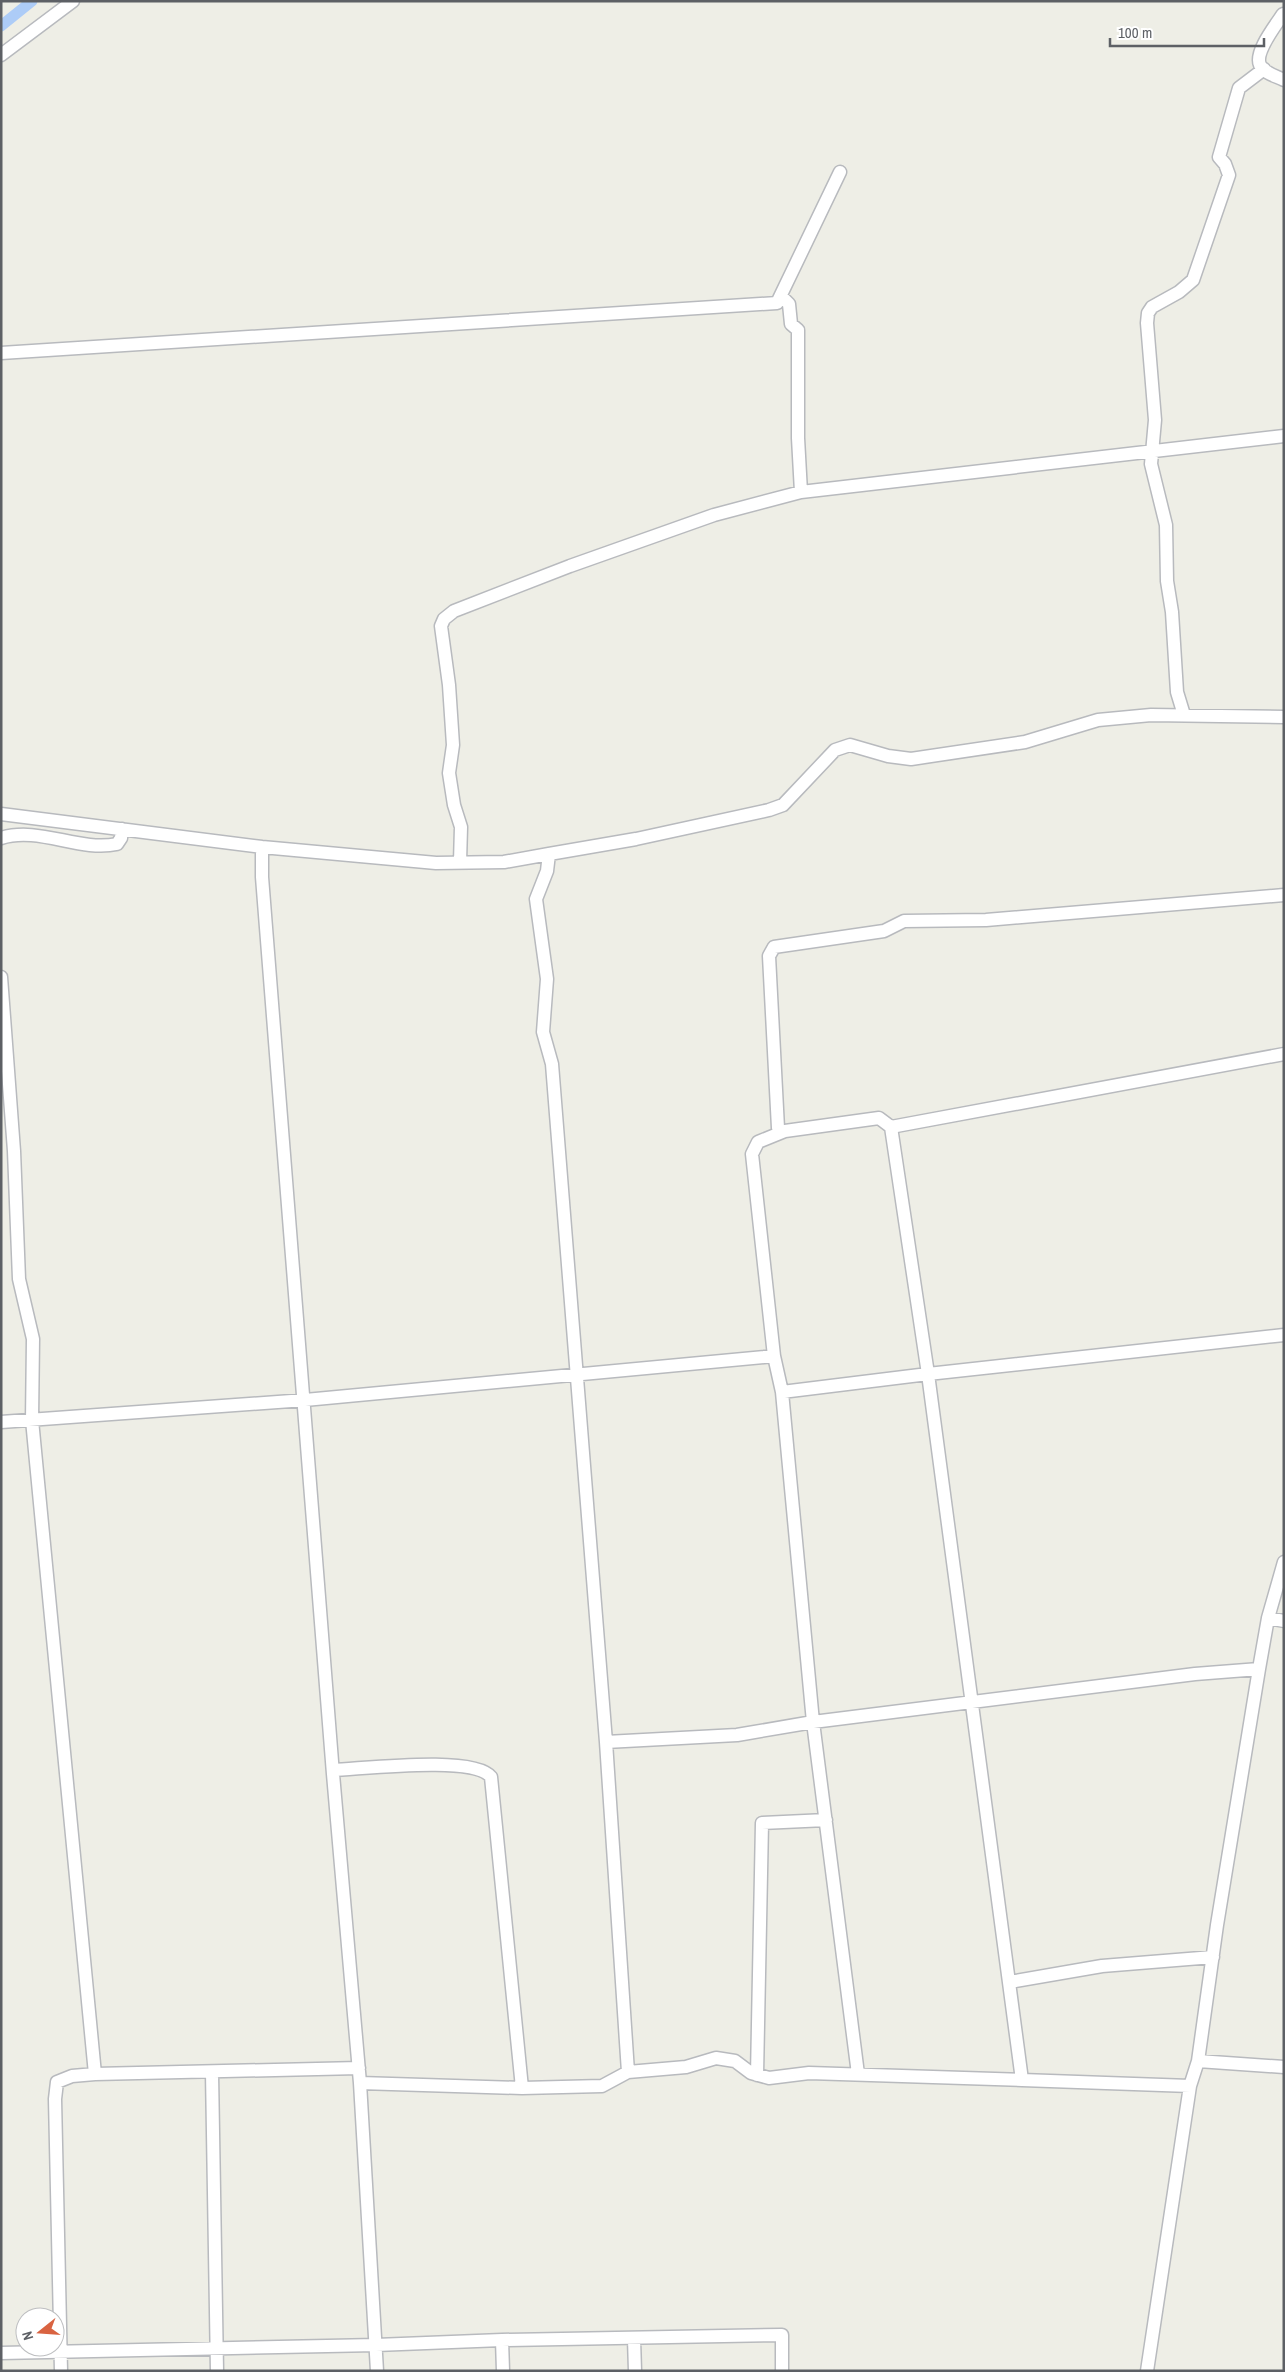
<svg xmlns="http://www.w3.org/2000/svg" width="1285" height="2372" viewBox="0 0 1285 2372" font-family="'Archivo Narrow',sans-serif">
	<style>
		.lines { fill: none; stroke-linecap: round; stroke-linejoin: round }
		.canal { stroke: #adccf7; stroke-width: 11 }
		.minor-casing { stroke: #b8babe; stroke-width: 15 }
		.minor { stroke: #fff; stroke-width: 12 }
	</style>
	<rect width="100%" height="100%" fill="#eeeee6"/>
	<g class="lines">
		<path class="canal" d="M1 26 32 1"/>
		<g class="minor-casing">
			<path id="minor" d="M1283 14C1276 25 1254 52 1260 65 1264 73 1276 76 1284 80
				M1 55 73 1
				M781 296 789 304 791 324 798 330V438L801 492
				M1 353 777 303 840 172
				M1184 715 1177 692 1172 612 1167 581 1166 525 1151 464 1155 420 1147 323 1148 313 1152 307 1179 292 1193 280 1229 175 1225 164 1219 157 1239 88 1264 69
				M1 814 262 847 436 863 504 862 549 854 547 871 536 899 547 979 543 1032 552 1064 606 1742 628 2072 602 2086 522 2088 360 2083
				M1 838C39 826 79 852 117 844L121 838 122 829
				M262 847V877L333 1774 360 2083 377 2371
				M549 854 636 839 769 810 783 805 835 750 850 745 888 756 911 759 1025 742 1098 720 1151 715 1284 717
				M460 862 461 827 454 805 449 773 453 745 449 685 441 626 444 619 454 611 570 566 714 515 801 492 1284 436
				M1 977 14 1151 19 1279 33 1339 32 1420 95 2074
				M778 1128 769 956 774 947 884 931 904 921 986 920 1284 895
				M774 1356 752 1154 758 1142 785 1131 879 1118 891 1127
				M782 1392 813 1722 858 2074
				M1 1422 305 1400 774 1356 782 1392 928 1374 891 1127 1284 1054
				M1268 1618 1284 1621
				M606 1742 737 1735 813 1722 1195 1674 1259 1669
				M333 1770C363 1769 474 1755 491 1777L522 2088
				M1010 1982 1102 1966 1213 1957
				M1198 2061 1284 2067
				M628 2072 686 2067 716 2058 735 2061 751 2073 769 2078 809 2073 1022 2080
				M212 2073 217 2371
				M757 2075 762 1823 826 1820
				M1190 2086 1022 2080 928 1374 1284 1335
				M634 2339 635 2371
				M502 2340 503 2371
				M1 2353 376 2345 502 2340 782 2335V2371
				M61 2371 55 2099 57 2082 72 2076 95 2074 359 2068
				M1147 2371 1190 2086 1198 2061 1217 1925 1259 1669 1268 1618 1284 1562"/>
		</g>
		<use href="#minor" class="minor"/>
	</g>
	<rect width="1285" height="2372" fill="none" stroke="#5d6065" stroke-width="5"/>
	<g transform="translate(40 2332) rotate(253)"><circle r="24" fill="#ffffff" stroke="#bebfc1"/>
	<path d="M0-4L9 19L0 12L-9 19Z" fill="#d96341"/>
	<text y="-8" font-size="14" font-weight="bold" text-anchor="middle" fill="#5d6065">N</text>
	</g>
	<path d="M1110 38v8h154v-8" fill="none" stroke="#5d6065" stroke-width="2.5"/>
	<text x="1118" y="38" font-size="15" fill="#5d6065" stroke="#ffffff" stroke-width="4" paint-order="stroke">100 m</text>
</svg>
